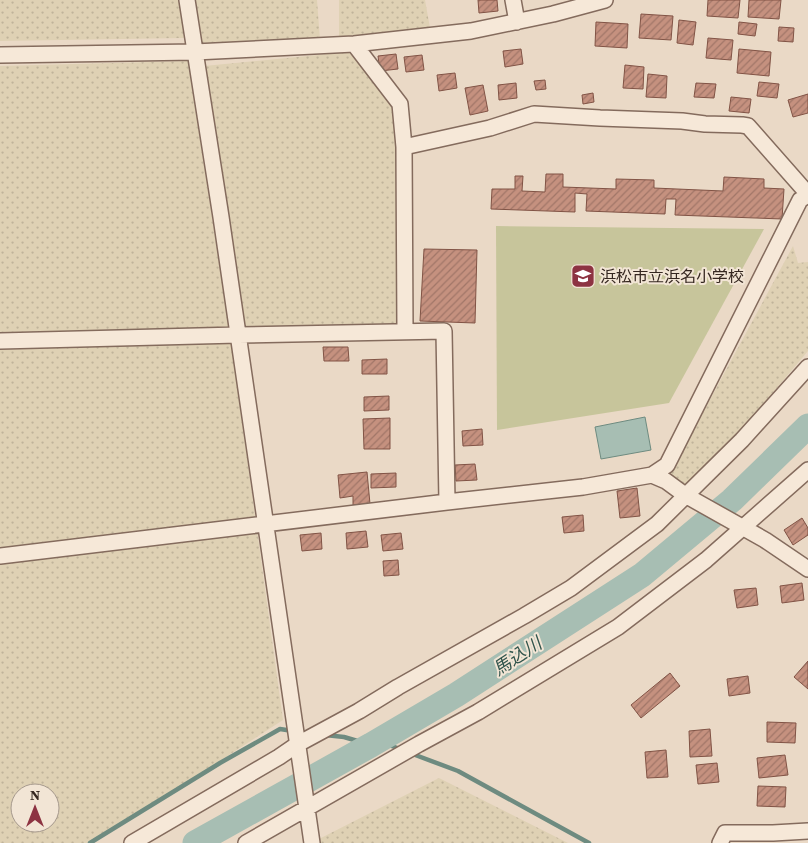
<svg xmlns="http://www.w3.org/2000/svg" width="808" height="843" viewBox="0 0 808 843" font-family="'Source Serif 4','Noto Sans JP',serif">
	<style>
		.farmland { fill: url(#farmland-dots); fill-rule: evenodd }
		.green { fill: #c7c59b }
		.water { fill: #a7beb3; stroke: #6e8b80 }
		.lines { fill: none; stroke-linecap: round; stroke-linejoin: round }
		.stream { stroke: #6e8b80; stroke-width: 4.5 }
		.river { stroke: #a7beb3; stroke-width: 25 }
		.building { fill: url(#building-hatch); stroke: #815345 }
		.minor-casing { stroke: #846b5d; stroke-width: 18 }
		.minor { stroke: #f6e8d8; stroke-width: 15 }
		.labels { text-anchor: middle; dominant-baseline: central; stroke-width: 4; stroke-linejoin: round; paint-order: stroke }
		.poi-label { font-size: 16px; fill: #352720; stroke: #f2e5d5; text-anchor: start }
		.water-label { font-size: 18px; font-style: italic; fill: #30544c; stroke: #f2e5d5 }
	</style>
	<defs>
		<pattern id="farmland-dots" width="8" height="8" patternUnits="userSpaceOnUse" patternTransform="scale(1.25)"><rect width="8" height="8" fill="#dfd1b4"/><path d="M2 2h.1M6 6h.1" fill="none" stroke="#c0b39a" stroke-width="1.8" stroke-linecap="round"/></pattern>
		<pattern id="building-hatch" width="6" height="6" patternUnits="userSpaceOnUse" patternTransform="scale(1.25)"><rect width="6" height="6" fill="#c5917f"/><path d="M-1 1l2-2M0 6l6-6M5 7l2-2" fill="none" stroke="#a17668"/></pattern>
	</defs>
	<rect width="100%" height="100%" fill="#ead9c6"/>
	<path class="farmland" d="M0 0H179L184 38 0 41Z
		M195 0H317L320 40 202 43Z
		M339 0H425L430 28 339 37Z
		M349 52 395 107 401 323 396 327H241L204 66Z
		M188 61 229 327 0 338V66Z
		M793 246 798 263 808 262V351L690 491 666 481Z
		M231 341 283 720 147 808 87 843H0V347ZM20 793H50V823H20Z
		M439 778 568 843H320L319 839Z"/>
	<path class="green" d="M496 226 764 229 669 403 497 430Z"/>
	<path class="water" d="M645 417 651 450 601 459 595 427Z"/>
	<g class="lines">
		<path class="stream" d="M325 735 344 737 371 745 386 744 403 750
			M410 753 458 771 589 843
			M90 843 220 763 280 729 293 731"/>
		<path class="river" d="M195 843 371 745 456 695 642 575 732 500 808 426"/>
	</g>
	<path class="building" d="M478 0H497L498 11 479 13Z
		M708 0H740L738 18 707 16Z
		M749 0H781L779 19 748 17Z
		M641 14 673 16 671 40 639 38Z
		M679 20 696 22 693 45 677 43Z
		M596 22 628 24 627 48 595 46Z
		M739 22 757 24 755 36 738 34Z
		M779 27 794 28 793 42 778 41Z
		M708 38 733 40 731 60 706 58Z
		M521 49 523 64 505 67 503 51Z
		M739 49 771 52 769 76 737 73Z
		M396 54 398 69 380 71 378 56Z
		M422 55 424 70 406 72 404 57Z
		M625 65 644 67 643 89 623 88Z
		M455 73 457 88 439 91 437 75Z
		M648 74 667 76 666 98 646 97Z
		M545 80 546 89 536 90 534 81Z
		M759 82 779 84 777 98 757 96Z
		M516 83 517 98 499 100 498 85Z
		M696 83 716 84 714 98 694 97Z
		M483 85 488 111 470 115 465 88Z
		M593 93 594 102 583 104 582 95Z
		M808 94V113L793 117 788 100Z
		M731 97 751 99 749 113 729 111Z
		M546 174H563V187L616 189V179L654 180V188L723 191 724 177 764 179V188L784 189 782 219 675 215 676 199H666L665 214 586 211 587 194 575 193V212L491 209 492 189H515V176H523L522 191 545 192Z
		M424 249 477 250 475 323 420 321Z
		M323 347H348L349 361H324Z
		M387 359V374H362V360Z
		M389 396V410L364 411V397Z
		M390 418V449H364L363 419Z
		M482 429 483 445 463 446 462 431Z
		M475 464 477 480 456 481 455 465Z
		M367 472 370 504 353 505V496L340 498 338 475Z
		M396 473V487L371 488V474Z
		M637 488 640 516 620 518 617 491Z
		M583 515 584 531 564 533 562 517Z
		M802 518 808 528V535L793 545 784 530Z
		M366 531 368 547 347 549 346 533Z
		M321 533 322 549 302 551 300 535Z
		M401 533 403 549 383 551 381 535Z
		M398 560 399 575 384 576 383 561Z
		M802 583 804 600 782 603 780 586Z
		M756 588 758 605 737 608 734 590Z
		M808 661V689L794 677Z
		M670 673 680 686 641 718 631 705Z
		M748 676 750 693 729 696 727 679Z
		M767 722 796 723 795 743 767 742Z
		M710 729 712 756 690 757 689 731Z
		M666 750 668 777 647 778 645 752Z
		M785 755 788 775 759 778 757 758Z
		M717 763 719 782 698 784 696 765Z
		M758 786 786 787 785 807 757 806Z"/>
	<g class="lines">
		<g class="minor-casing">
			<path id="minor" d="M187 0 221 217 312 843
				M513 0 517 22
				M354 44 400 104 404 147 405 331
				M0 55 195 52 354 44 471 31 553 14 605 0
				M404 147 490 128 534 114 600 118 682 121 705 124 742 125 748 126 808 194
				M0 341 238 335 444 331 447 502
				M652 475 666 481 685 495 765 540 808 569
				M0 556 447 502 583 487 652 475 667 465 800 200 808 195
				M132 843 279 757 298 744 359 711 398 687 524 616 571 588 657 524 742 440 808 367
				M246 843 419 744 478 712 618 627 706 560 808 470
				M720 843 725 833H773L808 831"/>
		</g>
		<use href="#minor" class="minor"/>
	</g>
	<defs>
		<g id="school-square" transform="scale(1.25)"><rect x="-9" y="-9" width="18" height="18" rx="4" fill="#8d3342" stroke="#f2e5d5"/><path d="M0-5L7-2L0 1L-7-2ZM-4 1L0 2.5L4 1V4Q0 6-4 4Z" fill="#fff"/></g>
	</defs>
	<g fill-rule="evenodd">
		<use href="#school-square" x="583" y="276"/>
	</g>
	<g class="labels">
		<g class="poi-label">
			<text x="600" y="276">浜松市立浜名小学校</text>
		</g>
		<g class="water-label">
			<text transform="translate(517 656) rotate(-33)">馬込川</text>
		</g>
	</g>
	<g transform="translate(35 808)"><circle r="24" fill="#f2e5d5" stroke="#a6998d"/>
	<path d="M0-4L9 19L0 12L-9 19Z" fill="#8d3342"/>
	<text y="-8" font-size="14" font-weight="bold" text-anchor="middle" fill="#352720">N</text>
	</g>
</svg>
